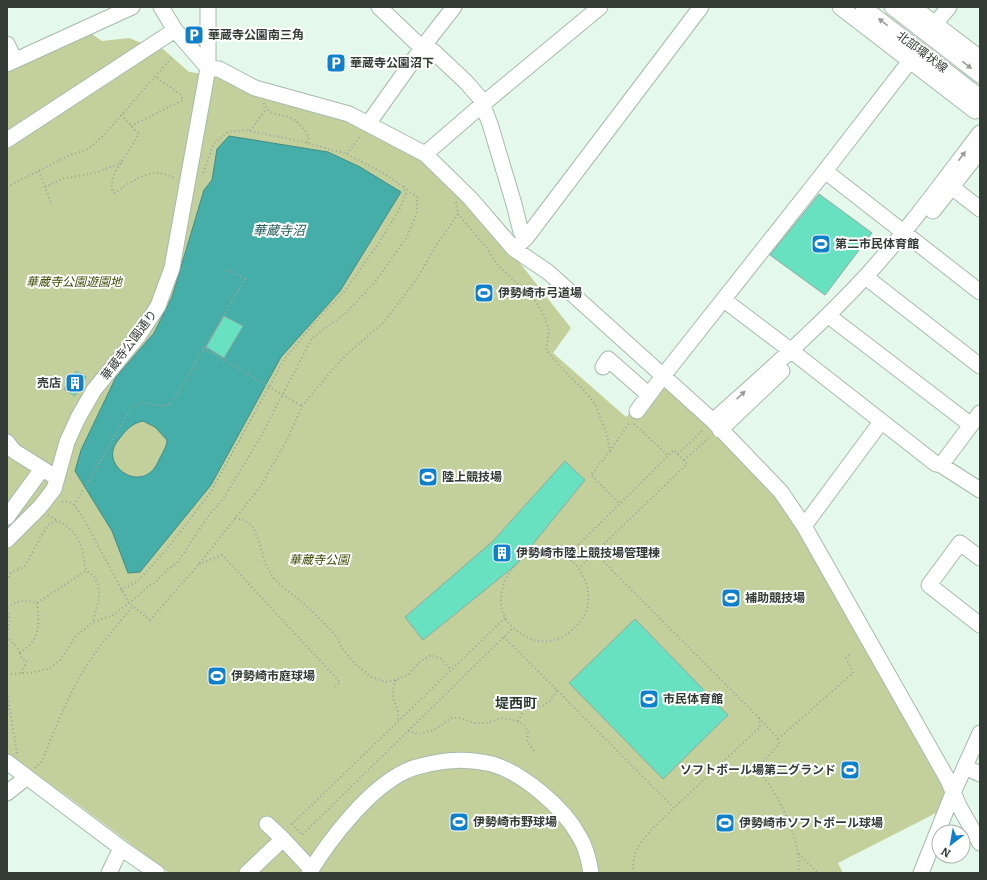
<svg xmlns="http://www.w3.org/2000/svg" width="987" height="880" viewBox="0 0 987 880" font-family="Bitter,'Noto Sans JP',serif">
	<style>
		.green { fill: #c3d09b }
		.water { fill: #46aea9; stroke: #408c86; fill-rule: evenodd }
		.building { fill: #68e1c1; stroke: #90a8a0 }
		.lines { fill: none; stroke-linecap: round; stroke-linejoin: round }
		.minor-casing { stroke: #a6baac; stroke-width: 17 }
		.path { stroke: #97a69c; stroke-width: 2; stroke-dasharray: 1 3; stroke-linecap: butt }
		.minor { stroke: #fff; stroke-width: 15 }
		.oneway { fill: #999d9a }
		.labels { text-anchor: middle; dominant-baseline: central; stroke-width: 4; stroke-linejoin: round; paint-order: stroke }
		.poi-label { font-size: 12px; font-weight: bold; fill: #333b36; stroke: #fff; text-anchor: start }
		.street-label { font-size: 12px; fill: #333b36; stroke: #fff }
		.park-label { font-size: 12px; font-style: italic; fill: #414d06; stroke: #fff }
		.water-label { font-size: 13px; font-style: italic; fill: #27605e; stroke: #fff }
		.quarter-label { font-size: 14px; font-weight: bold; fill: #29392e; stroke: #fff }
	</style>
	<rect width="100%" height="100%" fill="#e4f9eb"/>
	<path class="green" d="M89 32 102 41 129 38 144 44 7 133V70Z
		M157 46 163 49 189 72 220 76 340 116 429 162 512 253 571 328 553 353 626 417 663 382 724 439 782 500 949 789 940 811 838 863 843 873H169L71 799 7 754V146Z"/>
	<path class="water" d="M229 136 328 152 360 167 401 192 340 291 281 357 211 485 140 572 128 573 112 531 75 471 81 450 116 377 154 333 172 297 204 190 212 180 217 149ZM143 421 155 427 167 440C167 447 161 455 158 462 144 493 105 470 114 447 116 442 120 438 123 434 129 427 134 423 143 421Z"/>
	<path class="building" d="M819 194 872 233 825 295 770 255Z
		M224 316 243 326 224 358 206 347Z
		M76 371 86 377 75 396 64 389Z
		M565 461 585 480 516 565 423 640 405 617 493 541Z
		M635 619 728 715 663 779 569 683Z"/>
	<g class="lines">
		<g class="minor-casing">
			<path id="minor" d="M161 7 175 30 208 68 219 69 255 88 349 114 425 154 470 198 514 249 548 272 713 421 781 492 804 526 948 780 959 806 980 843
				M379 7 422 48 433 51 466 82 480 98 490 124 514 204 521 232 526 238
				M840 7 975 111
				M863 7 980 97
				M892 7 980 75
				M913 7 980 58
				M935 24 949 7
				M7 44 15 60
				M7 64 132 7
				M368 124 422 48 454 7
				M7 140 175 30
				M425 154 483 104 600 7
				M825 171 980 292
				M944 181 980 209
				M933 211 980 151
				M514 249 526 238 701 7
				M872 282 980 366
				M724 300 798 356 936 464 941 465 980 413
				M834 320 971 425
				M603 367 608 359 649 395
				M637 411 663 376 825 171 910 61
				M713 421C765 374 819 327 867 275 908 230 943 181 980 133
				M720 430 782 371
				M7 442 14 451 57 478
				M941 465 980 490
				M7 517 42 469
				M804 526 881 422
				M7 540 40 507 54 489 67 442 78 418 94 390 139 335 158 306 172 268 208 68V7
				M980 558 960 543 929 585 980 625
				M7 762 121 848 157 873
				M965 767 980 774
				M7 793 27 777
				M267 824 283 839 311 869
				M109 873 121 848
				M247 873 283 839
				M309 873C330 839 369 788 406 771 413 767 421 766 429 764 450 759 471 759 492 764 523 773 564 808 579 836 586 847 589 860 591 873
				M921 873 953 793 980 733"/>
		</g>
		<path class="path" d="M264 103C269 117 280 113 291 118 299 122 304 129 309 137L307 143
			M121 115 138 133C134 150 103 177 114 193 120 190 123 187 128 184 144 174 157 168 175 179
			M131 126 183 100 181 95 155 76
			M250 131 266 109
			M347 154 361 135
			M39 171 51 203
			M7 187 66 157 88 149 104 135 172 57
			M45 187 62 179 94 173 122 163
			M456 202 458 214 486 247 497 264 535 301 543 313 549 330 546 350 561 368 582 388 595 404 607 435 610 451 591 475 620 504
			M203 348 302 406
			M634 424 669 456
			M610 451 630 422
			M678 454 703 430
			M684 460 710 437
			M62 502C72 499 77 509 82 516L129 603 150 620 199 564 260 487 288 438 302 406 328 375 347 354 384 322 418 277 435 247 458 214
			M74 505 132 407 140 402 161 406 171 404 245 279 226 270
			M48 515 58 521
			M235 518 244 520 253 527 258 538 265 563 274 579 312 611 326 625 337 637 342 648 355 664 371 677 386 682 396 680 409 674 418 663 431 655 441 659 451 670
			M549 551C554 552 561 553 566 556 569 558 571 561 573 562 589 578 595 605 579 623 562 642 542 648 520 633 515 629 508 624 505 618 495 597 505 571 523 558 530 552 540 552 549 551Z
			M567 556 674 450 687 464 579 568
			M199 564 222 555 340 682 335 687
			M7 581 11 573 25 566 41 536 49 524 58 521C73 530 78 535 83 553 84 558 84 564 86 569 88 573 94 575 96 580 103 594 96 608 93 622
			M121 590 138 581 167 549 210 493 285 358 322 314 344 292 379 243 400 208 406 194 403 186 383 173 347 154 300 141 245 130 228 132 214 143 202 176
			M7 607C19 601 23 599 37 603L87 570
			M7 609 10 621 7 634
			M505 618 292 824 302 835 513 628
			M7 636C10 642 17 645 20 652 40 642 40 623 37 603
			M504 637 674 808 760 727 759 718 595 553
			M20 653 22 659 27 661 21 674
			M7 674 31 673 50 668 60 660 76 636 93 622 113 615 137 597 147 587 155 583 168 569 177 563 209 515 223 499 260 438 312 338 346 313 375 282 407 237 417 212V197L404 187
			M396 680 393 689V698L398 710V721
			M7 693 17 753
			M759 718 777 737 779 744 758 768C764 778 771 787 777 797 788 818 802 849 798 873
			M518 721 524 710 532 707 542 706 550 701 557 690
			M408 731 418 734 434 730 451 718H461L474 723H487L501 718 517 721 525 726 528 733 527 742 535 752
			M778 739 853 673 852 670 846 658 851 653
			M35 768 42 761C54 732 65 702 81 675 95 650 114 629 132 607
			M799 854 818 873
			M634 873C628 845 657 826 674 808"/>
		<use href="#minor" class="minor"/>
	</g>
	<defs><path id="oneway-solid" d="M-6-.8H1V-3.2L6.5 0L1 3.2V.8H-6Z"/></defs>
	<g class="oneway">
		<use href="#oneway-solid" transform="translate(883 22) rotate(-143)"/>
		<use href="#oneway-solid" transform="translate(967 65) rotate(38)"/>
		<use href="#oneway-solid" transform="translate(962 156) rotate(-53)"/>
		<use href="#oneway-solid" transform="translate(741 395) rotate(-43)"/>
	</g>
	<defs>
		<g id="parking-square" transform="scale(1)"><rect x="-9" y="-9" width="18" height="18" rx="4" fill="#1080ca" stroke="#fff"/><path d="M-3.5-5.5H1a3.5 3.5 0 0 1 0 7H-1V5.5H-3.5ZM-1-3.4V-.6H.8a1.4 1.4 0 0 0 0-2.8Z" fill="#fff"/></g>
		<g id="stadium-square" transform="scale(1)"><rect x="-9" y="-9" width="18" height="18" rx="4" fill="#1080ca" stroke="#fff"/><path d="M0-5a6.5 5 0 1 0 0 10a6.5 5 0 1 0 0-10ZM-3.5-1.8h7v3.6h-7Z" fill="#fff"/></g>
		<g id="building-square" transform="scale(1)"><rect x="-9" y="-9" width="18" height="18" rx="4" fill="#1080ca" stroke="#fff"/><path d="M-4-6H4V6H1V3H-1V6H-4ZM-2.5-4.3h1.7v1.8h-1.7ZM.8-4.3h1.7v1.8H.8ZM-2.5-1h1.7V.8h-1.7ZM.8-1h1.7V.8H.8Z" fill="#fff"/></g>
	</defs>
	<g fill-rule="evenodd">
		<use href="#parking-square" x="194" y="35"/>
		<use href="#parking-square" x="336" y="63"/>
		<use href="#stadium-square" x="821" y="244"/>
		<use href="#stadium-square" x="484" y="293"/>
		<use href="#building-square" x="75" y="383"/>
		<use href="#stadium-square" x="428" y="477"/>
		<use href="#building-square" x="502" y="553"/>
		<use href="#stadium-square" x="731" y="598"/>
		<use href="#stadium-square" x="217" y="676"/>
		<use href="#stadium-square" x="649" y="699"/>
		<use href="#stadium-square" x="850" y="770"/>
		<use href="#stadium-square" x="459" y="822"/>
		<use href="#stadium-square" x="725" y="823"/>
	</g>
	<g class="labels">
		<g class="poi-label">
			<text x="208" y="35">華蔵寺公園南三角</text>
			<text x="350" y="63">華蔵寺公園沼下</text>
			<text x="835" y="244">第二市民体育館</text>
			<text x="498" y="293">伊勢崎市弓道場</text>
			<text x="61" y="383" text-anchor="end">売店</text>
			<text x="442" y="477">陸上競技場</text>
			<text x="516" y="553">伊勢崎市陸上競技場管理棟</text>
			<text x="745" y="598">補助競技場</text>
			<text x="231" y="676">伊勢崎市庭球場</text>
			<text x="663" y="699">市民体育館</text>
			<text x="836" y="770" text-anchor="end">ソフトボール場第二グランド</text>
			<text x="473" y="822">伊勢崎市野球場</text>
			<text x="739" y="823">伊勢崎市ソフトボール球場</text>
		</g>
		<g class="street-label">
			<text transform="translate(922 52) rotate(37)">北部環状線</text>
			<text transform="translate(129 345) rotate(-53)">華蔵寺公園通り</text>
		</g>
		<g class="park-label">
			<text x="74" y="282">華蔵寺公園遊園地</text>
			<text x="319" y="560">華蔵寺公園</text>
		</g>
		<g class="water-label">
			<text x="279" y="230">華蔵寺沼</text>
		</g>
		<g class="quarter-label">
			<text x="516" y="703">堤西町</text>
		</g>
	</g>
	<rect width="987" height="880" fill="none" stroke="#333b36" stroke-width="16"/>
	<g transform="translate(951 844) rotate(211)"><circle r="19" fill="#ffffff" stroke="#adb1af"/>
	<path d="M0-3L7 15L0 10L-7 15Z" fill="#1080ca"/>
	<text y="-6" font-size="11" font-weight="bold" text-anchor="middle" fill="#333b36">N</text>
	</g>
</svg>
